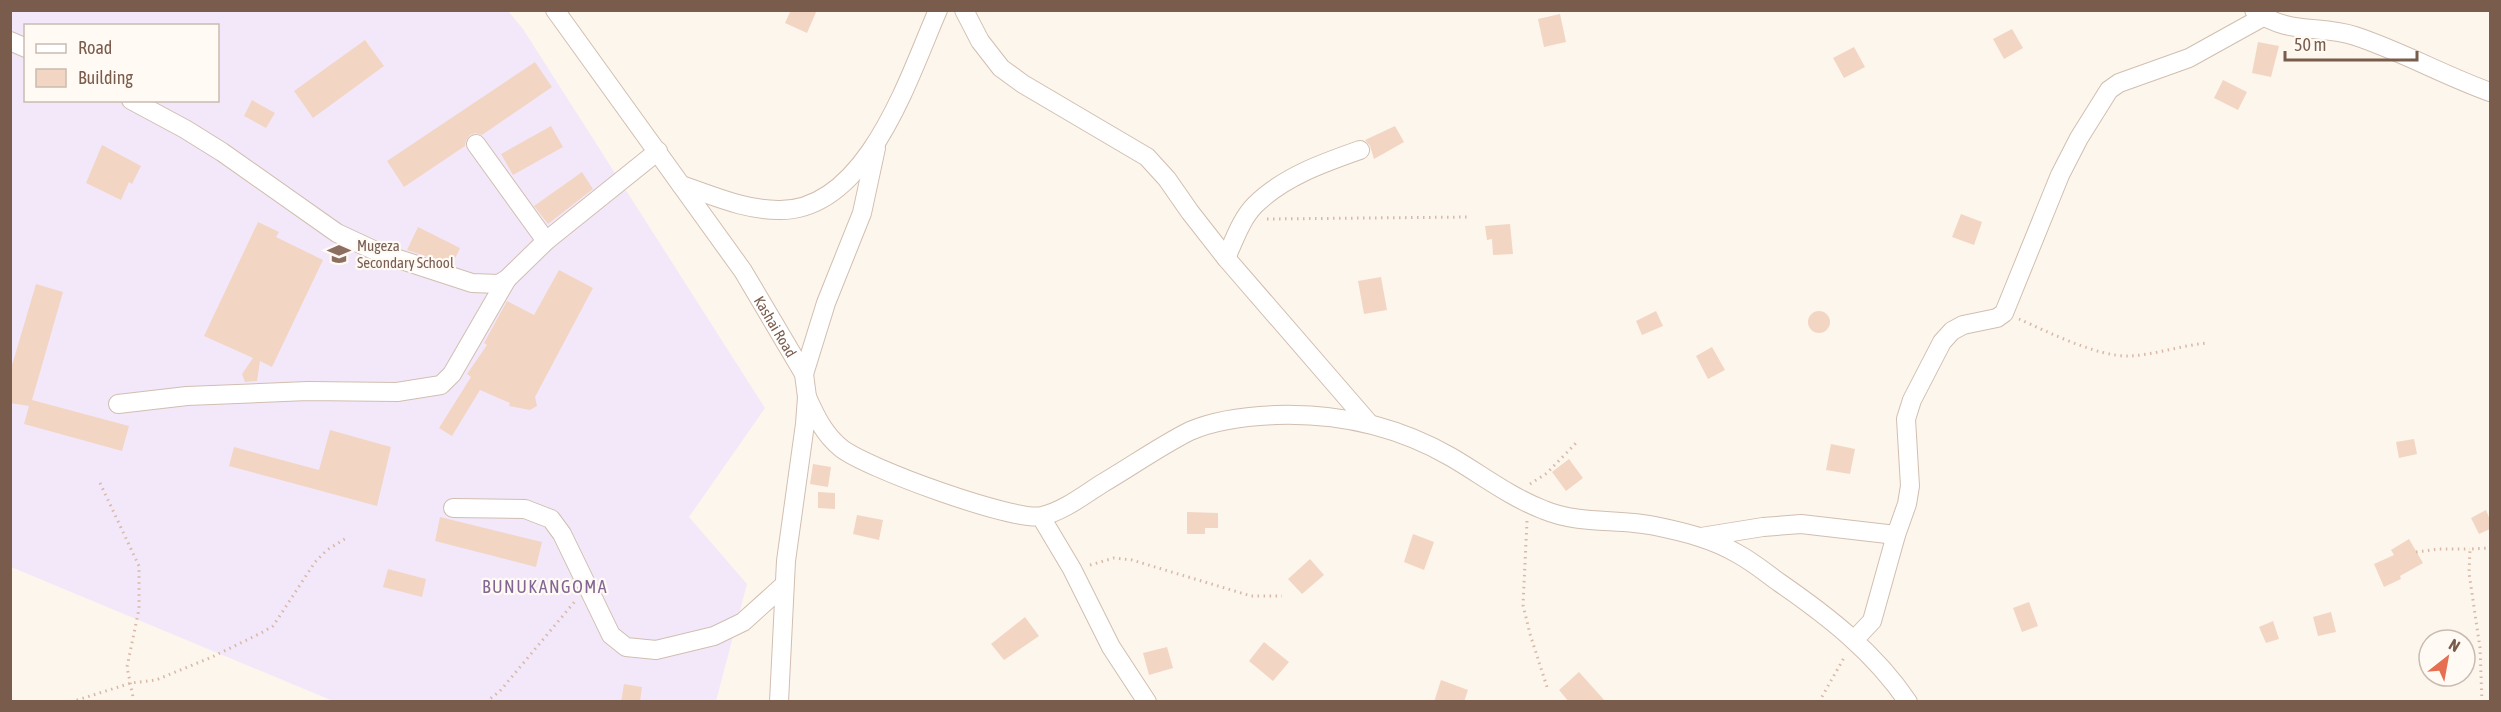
<svg xmlns="http://www.w3.org/2000/svg" width="2501" height="712" viewBox="0 0 2501 712" font-family="'Asap Condensed',sans-serif">
	<style>
		.education { fill: #f3e8fa; fill-rule: evenodd }
		.building { fill: #f3d5c3 }
		.lines { fill: none; stroke-linecap: round; stroke-linejoin: round }
		.minor-casing { stroke: #d1beb0; stroke-width: 20 }
		.path { stroke: #d9b8a5; stroke-width: 3; stroke-dasharray: 1.5 4.5; stroke-linecap: butt }
		.minor { stroke: #fff; stroke-width: 18 }
		.labels { text-anchor: middle; dominant-baseline: central; stroke-width: 4.5; stroke-linejoin: round; paint-order: stroke }
		.education-label { font-size: 15px; fill: #785e54; stroke: #fffaf3; text-anchor: start }
		.street-label { font-size: 15px; fill: #7a5c4d; stroke: #fffaf3 }
		.quarter-label { font-size: 18px; letter-spacing: 1.5px; fill: #846695; stroke: #fffaf3 }
	</style>
	<rect width="100%" height="100%" fill="#fdf6ec"/>
	<path class="education" d="M10 11H508L523 29 765 408 689 517 747 584 716 701H333L11 567ZM26 26H218V100H26Z"/>
	<path class="building" d="M791 10H817L807 33 785 23Z
		M1560 14 1566 42 1544 47 1538 19Z
		M2012 29 2023 48 2004 59 1993 39Z
		M365 40 384 66 313 118 294 91Z
		M2258 42 2279 46 2271 77 2252 73Z
		M1854 47 1865 67 1844 78 1833 58Z
		M535 62 552 87 482 135 475 133 470 135 466 140 465 146 404 187 387 161Z
		M2223 80 2247 92 2238 110 2214 98Z
		M252 100 275 113 266 128 244 116Z
		M551 126 563 147 513 175 501 154Z
		M1395 126 1404 142 1374 159 1370 146 1365 140Z
		M102 145 141 166 132 184 129 182 121 200 86 183Z
		M582 172 593 189 548 224 534 206Z
		M1961 214 1982 222 1974 245 1952 237Z
		M258 222 279 232 276 237 323 260 272 367 260 361 257 381 245 382 242 374 253 358 204 336Z
		M1510 224 1513 254 1493 255 1492 239 1487 240 1485 226Z
		M418 227 460 248 452 265 407 250Z
		M559 270 593 288 535 397 537 406 530 410 509 406 510 403 480 390 452 436 439 428 471 377 467 374 487 345 484 343 507 301 534 315Z
		M1381 277 1387 310 1364 314 1358 281Z
		M36 284 63 292 32 400 129 426 122 451 24 424 29 406 10 403V372Z
		M1656 311 1663 326 1642 335 1636 321Z
		M1808 322a11 11 0 1 1 22 0a11 11 0 1 1-22 0Z
		M1712 347 1725 370 1708 379 1696 356Z
		M330 430 391 447 377 506 229 466 234 447 319 470Z
		M2414 439 2417 454 2399 458 2396 442Z
		M1831 444 1855 449 1850 474 1826 470Z
		M1569 459 1583 478 1566 491 1552 472Z
		M813 464 831 467 828 487 810 484Z
		M818 492 835 493V509L818 508Z
		M2486 510 2490 520V529L2479 534 2471 518Z
		M1187 512 1218 513V528H1205V534H1187Z
		M857 515 883 520 879 540 853 534Z
		M440 517 542 542 536 567 435 541Z
		M1413 534 1434 542 1424 570 1404 562Z
		M2409 539 2423 563 2400 576 2401 579 2384 587 2374 564 2394 555 2391 550Z
		M1310 559 1324 575 1302 594 1288 579Z
		M388 569 426 579 422 597 383 587Z
		M2029 602 2038 626 2022 632 2013 608Z
		M2331 612 2336 632 2318 636 2313 617Z
		M1025 617 1039 636 1004 660 991 644Z
		M2273 621 2279 639 2266 643 2259 627Z
		M1264 642 1289 662 1273 681 1249 661Z
		M1167 647 1173 668 1149 675 1143 653Z
		M1579 672 1606 702H1569L1559 690Z
		M1441 680 1468 690 1464 702H1434Z
		M624 684 642 687 640 702H621Z"/>
	<g class="lines">
		<g class="minor-casing">
			<g id="minor">
				<path id="s1" d="M555 10 743 271 804 374 807 397 805 424 786 561 779 702"/>
				<path d="M964 10 980 41 1001 68 1023 84 1147 157 1167 179 1190 212 1226 258 1368 422"/>
				<path d="M2254 10C2289 36 2319 24 2355 36 2401 51 2445 76 2490 92"/>
				<path d="M10 41 26 48"/>
				<path d="M131 100 185 129 222 152 337 233 380 253 472 283 499 284 507 279 546 241 658 151"/>
				<path d="M476 144 546 241"/>
				<path d="M681 185C712 195 744 210 778 210 867 212 909 76 938 10"/>
				<path d="M1226 258C1234 241 1241 219 1255 205 1283 177 1323 163 1360 150"/>
				<path d="M804 374 826 303 862 213 876 148"/>
				<path d="M807 397C816 417 824 434 841 448 866 468 1014 522 1042 516 1064 511 1085 494 1103 483 1132 466 1160 446 1190 431 1215 420 1249 416 1276 415 1338 413 1397 426 1451 457 1482 475 1510 497 1544 510 1580 525 1618 518 1655 526 1684 532 1713 539 1738 554 1753 562 1766 573 1780 583 1829 617 1874 652 1908 702"/>
				<path d="M118 404 187 396 308 391 397 392 441 385 452 374 507 279"/>
				<path d="M453 508 525 509 551 519 562 534 611 635 626 647 656 650 714 636 743 622 784 585"/>
				<path d="M1041 517 1072 569 1111 647 1147 702"/>
				<path d="M1701 537 1763 527 1801 524 1896 535"/>
				<path d="M1855 639 1872 621 1896 535 1907 504 1910 486 1906 419 1912 400 1942 342 1952 331 1963 325 1997 318 2004 313 2060 175 2079 138 2109 90 2119 83 2189 58 2263 17"/>
			</g>
		</g>
		<path class="path" d="M1267 219 1469 217
			M2019 319C2048 332 2098 357 2129 356 2155 355 2182 345 2208 343
			M100 483 139 566V609L127 667 134 702
			M1530 484 1547 473 1576 443
			M1527 521 1523 605 1530 634 1547 687
			M2416 552 2439 549H2470
			M1090 565 1114 558 1132 560 1251 596H1282
			M71 702 131 683 156 680 212 657 261 633 273 626 279 617 315 562 327 550 348 537
			M486 702 500 691 576 600
			M1819 702 1845 656
			M2482 702 2480 648 2469 573 2470 549 2490 548"/>
		<use href="#minor" class="minor"/>
	</g>
	<defs>
		<g id="school-bare" transform="scale(1.8)"><path d="M0-5L7-2L0 1L-7-2ZM-4 1L0 2.5L4 1V4Q0 6-4 4Z" fill="#8d6e63" stroke="#fffaf3" stroke-width="2.5" paint-order="stroke"/></g>
	</defs>
	<g fill-rule="evenodd">
		<use href="#school-bare" x="339" y="254"/>
	</g>
	<g class="labels">
		<g class="education-label">
			<text x="357" y="245">Mugeza<tspan x="357" dy="17">Secondary School</tspan></text>
		</g>
		<g class="street-label">
			<text stroke="none"><textPath href="#s1" startOffset="386">Kashai Road</textPath></text>
		</g>
		<g class="quarter-label">
			<text x="545" y="586">BUNUKANGOMA</text>
		</g>
	</g>
	<rect width="2501" height="712" fill="none" stroke="#7a5c4d" stroke-width="24"/>
	<rect x="24" y="24" width="195" height="78" fill="#fffaf3" stroke="#cabbb1" stroke-width="1.5"/>
	<rect x="36" y="44" width="30" height="9" fill="#ffffff" stroke="#cabbb1" stroke-width="1.5"/>
	<text x="78" y="54" font-size="18" fill="#7a5c4d">Road</text>
	<rect x="36" y="69" width="30" height="18" fill="#f3d5c3" stroke="#cabbb1" stroke-width="1.5"/>
	<text x="78" y="84" font-size="18" fill="#7a5c4d">Building</text>
	<g transform="translate(2447 658) rotate(31)"><circle r="28" fill="#fffaf3" stroke="#cabbb1" stroke-width="1.5"/>
	<path d="M0-4.5L10 22L0 15L-10 22Z" fill="#e76f51"/>
	<text y="-9" font-size="16" font-weight="bold" text-anchor="middle" fill="#7a5c4d">N</text>
	</g>
	<path d="M2285 51v9h132v-9" fill="none" stroke="#7a5c4d" stroke-width="3"/>
	<text x="2294" y="51" font-size="18" fill="#7a5c4d" stroke="#fffaf3" stroke-width="4.5" paint-order="stroke">50 m</text>
</svg>
